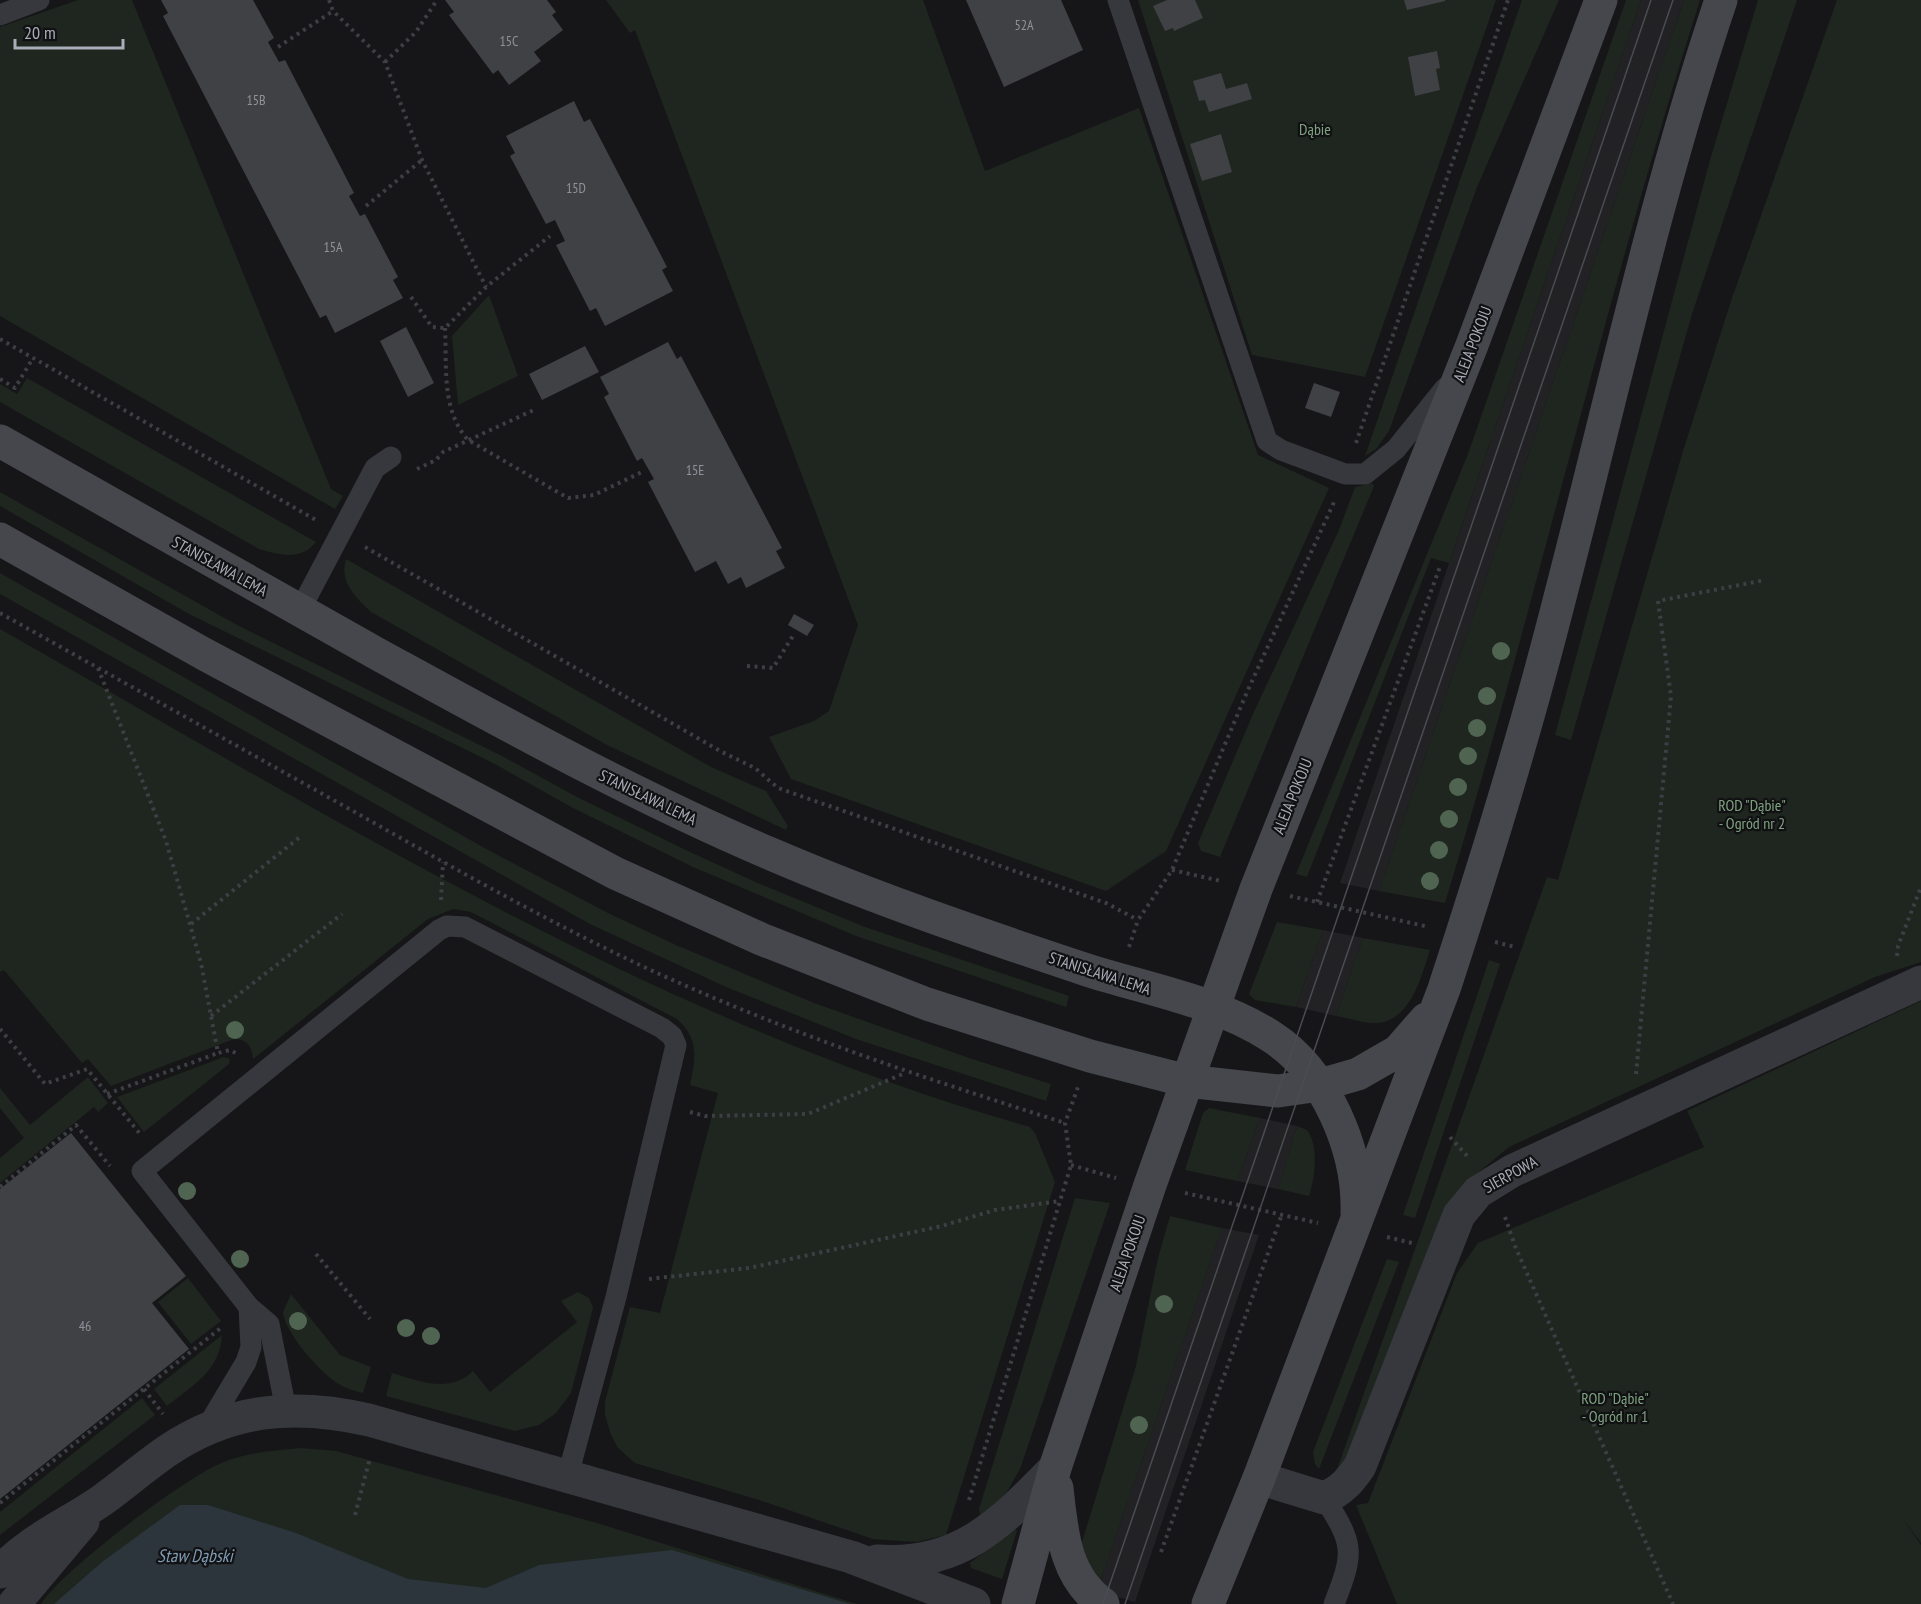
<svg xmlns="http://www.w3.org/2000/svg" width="1921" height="1604" viewBox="0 0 1921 1604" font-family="'PT Sans Narrow',sans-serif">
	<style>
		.built { fill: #222225 }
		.green { fill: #1e261f }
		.water { fill: #2c353c }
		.building { fill: #404145 }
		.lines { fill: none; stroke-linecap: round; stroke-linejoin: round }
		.path { stroke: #3d3f44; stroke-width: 4; stroke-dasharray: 3 4.5; stroke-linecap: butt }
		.service { stroke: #37383d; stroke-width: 21 }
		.minor { stroke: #37383d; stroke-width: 33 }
		.secondary { stroke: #45474d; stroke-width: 33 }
		.tram { stroke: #4a4c52; stroke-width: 1.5 }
		.tree { fill: #506452 }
		.labels { text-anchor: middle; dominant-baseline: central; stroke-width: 4.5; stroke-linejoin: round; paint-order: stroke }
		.number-label { font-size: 14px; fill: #8e929b }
		.park-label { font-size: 16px; fill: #7fa381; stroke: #111113 }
		.street-label { font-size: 16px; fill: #a8adb8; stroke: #111113 }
		.water-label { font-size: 18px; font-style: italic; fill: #7f9bb3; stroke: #111113 }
	</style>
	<rect width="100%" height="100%" fill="#161618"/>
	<path class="built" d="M1641 0H1684L1379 891 1340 883Z
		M1323 930 1363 938 1336 1016 1296 1007Z
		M1260 1118 1297 1126 1278 1189 1237 1181Z
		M1222 1228 1259 1235 1135 1602 1118 1597 1099 1585Z"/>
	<path class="green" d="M78 0H132L331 489 343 496 335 509 0 316V27Z
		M606 0H923L985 171 1139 108 1258 455 1329 488 1166 851 1106 891 791 779 769 737 814 721 829 711 858 625 635 30 630 33Z
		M1138 0H1496L1365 377 1252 355Z
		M1522 0H1559L1477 187 1389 431 1376 449 1365 456Z
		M1626 0H1641L1449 563 1431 558 1307 877 1296 874 1468 454Z
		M1684 0H1700C1605 298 1536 604 1445 903L1379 891Z
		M1758 0H1797L1692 314 1571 740 1555 735 1710 160Z
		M1837 0H1921V962L1875 977 1509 1147 1475 1175 1346 1464 1336 1472 1547 877 1558 880 1683 451 1732 298Z
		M489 295 518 376 458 405 452 336Z
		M27 378 316 542C301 561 280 555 259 549L0 402V384L17 394Z
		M1372 483 1374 486 1220 857 1201 851 1198 843 1253 714 1339 530 1355 487Z
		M0 492 237 625 502 756 577 797 690 852 760 884 865 927 1069 996 1066 1007 856 936 693 867 571 807 493 763 189 614 0 506Z
		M346 559 711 767 766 791 788 826 786 830 607 745 371 612C355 597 339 582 346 559Z
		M0 573 488 850 610 914 676 945 814 1003 972 1059 1051 1084 1046 1101 856 1039 726 987 590 924 0 594Z
		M0 629C331 817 660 1023 1030 1127L1035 1133 1055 1182 946 1535 916 1542 873 1539 759 1500 635 1463 618 1448 611 1435 605 1415V1402L630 1307 660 1313 718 1093 690 1085C696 1057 699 1039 677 1019L471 912 453 909 428 919 253 1059C252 1046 247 1039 234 1039L111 1086 88 1059 82 1063 4 970 0 972Z
		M1277 922 1323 930 1296 1007 1255 1000 1249 994Z
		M1363 938 1430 950C1422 975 1411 1020 1378 1023 1365 1024 1349 1018 1336 1016Z
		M1489 960 1500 964 1415 1218 1403 1215Z
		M1921 1001V1543L1903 1519 1921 1545V1604H1397L1356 1505 1368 1503 1457 1273 1478 1243 1704 1147 1687 1111Z
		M224 1057 230 1059 229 1064 144 1132 117 1097Z
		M88 1077 108 1103 98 1112 94 1107 0 1183V1158L24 1138 0 1108V1088L30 1125Z
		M1209 1108 1260 1118 1237 1181 1185 1170 1203 1113Z
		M1297 1126 1307 1130C1319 1145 1315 1178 1309 1196L1278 1189Z
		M1075 1198 1110 1203 1020 1469 1007 1492 981 1519 979 1509Z
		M1170 1216 1222 1228 1099 1585 1082 1555V1542L1136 1366 1158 1258Z
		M1387 1259 1399 1262 1319 1469 1315 1464 1313 1452Z
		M188 1278 221 1321 191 1344 158 1302Z
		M578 1292 589 1298 593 1308 571 1393 556 1413 539 1425 515 1431 386 1396 392 1373C419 1381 450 1394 473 1371L490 1392 577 1322 561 1301Z
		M291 1294 340 1355 371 1367 363 1393C354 1391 345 1388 337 1383 320 1372 284 1332 283 1312Z
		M222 1335C220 1371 193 1385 167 1406L154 1389Z
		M142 1398 155 1415 0 1535V1512Z
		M300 1448 336 1451 597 1523 857 1604H41C59 1573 189 1474 224 1462 248 1452 274 1451 300 1448Z
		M1015 1529 1017 1531 1002 1579 971 1568 970 1563Z"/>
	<path class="water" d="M180 1505H208L296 1533 408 1579 486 1588 539 1565 672 1550 850 1604H54L102 1562Z"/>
	<path class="building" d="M161 0H253L274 38 268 42 279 62 285 60 325 137 354 193 349 196 360 216 365 214 398 277 393 280 403 298 335 333 326 315 320 318 163 16 168 13Z
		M445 0H547L556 12 552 15 563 30 534 52 541 61 509 85 498 70 493 74 449 15 454 12Z
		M966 0H1061L1083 50 1004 87Z
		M1167 0H1195L1203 18 1174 31 1173 28 1165 31 1153 6Z
		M1404 0H1445V1L1407 10Z
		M1437 51 1440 68 1436 69 1440 90 1415 96 1408 57Z
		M1221 73 1226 89 1247 83 1252 99 1209 112 1205 100 1199 101 1193 81Z
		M574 101 584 122 590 119 667 267 662 270 673 291 605 326 596 308 590 311 556 245 565 241 555 220 546 224 510 156 515 153 506 136Z
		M1221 134 1232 172 1202 181 1190 144Z
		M406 327 434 383 408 397 380 341Z
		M668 342 677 359 681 356 782 548 776 551 785 568 746 588 741 577 728 584 716 561 695 572 648 482 654 479 642 458 637 461 604 397 609 394 600 377Z
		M585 346 599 372 542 400 529 374Z
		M1314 383 1340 392 1331 417 1305 408Z
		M794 614 814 625 807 636 788 625Z
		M71 1133 186 1276 152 1303 189 1349 0 1499V1189Z"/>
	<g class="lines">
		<path class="path" d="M329 0 333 11 385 62 422 160 486 287
			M278 47 333 11
			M385 62 416 32 437 0
			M366 206 422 160
			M411 297 432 327 445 328 486 287 550 236
			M445 328C447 366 441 410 468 440L568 498 594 495 642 472
			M0 339 316 520
			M0 379 15 388 33 358
			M1356 443 1508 0
			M417 469 436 460 443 452 536 409
			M365 547 722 752 755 768 778 788 1106 903 1138 920
			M0 613C118 679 235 745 353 811 448 865 543 919 642 966 779 1030 921 1077 1065 1123
			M747 666 773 668 794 634
			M98 668 166 841 201 963 218 1053 230 1050 239 1055
			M1172 870 1221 881
			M1290 896 1429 927
			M441 900 443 862
			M1317 902 1441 564
			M191 924 300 837
			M1495 942 1515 947
			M1129 947 1138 920 1172 870 1247 692 1335 500
			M1897 956 1898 946 1921 887
			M211 1016 342 914
			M0 1029 45 1084 87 1069 141 1135
			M1636 1074 1671 696 1658 601 1765 580
			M107 1094 218 1053
			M690 1112 705 1116 808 1114 905 1073
			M1450 1137 1469 1158
			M1071 1165 1116 1178
			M0 1187 76 1125 110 1166
			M1185 1193 1318 1223
			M1505 1217 1515 1246 1673 1604
			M1387 1237 1412 1243
			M316 1254 370 1319
			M649 1279 749 1268 942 1226 995 1210 1060 1201
			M144 1389 163 1414
			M969 1500 1071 1165 1065 1123 1078 1087
			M0 1503 222 1327
			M355 1515 370 1458
			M1161 1552 1282 1214"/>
		<path class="service" d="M1118 0 1267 441 1281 450 1345 474H1365L1396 449 1445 388
			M0 15 39 0
			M300 610 375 468 391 457
			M286 1410 269 1324 249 1307 142 1171 439 930 447 926 465 927 662 1028 672 1036 676 1045 616 1297 568 1475
			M206 1429 246 1362 251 1347 249 1307
			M1324 1498C1355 1545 1354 1553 1334 1604"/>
		<path class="minor" d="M1259 1478 1324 1498C1341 1491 1350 1481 1360 1466L1459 1215 1478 1192 1512 1171 1921 982
			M877 1561C960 1567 1001 1523 1055 1468
			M0 1572C29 1540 66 1525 101 1501 123 1485 144 1467 167 1451 231 1408 295 1403 369 1420L851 1557 974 1604
			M14 1604 83 1522"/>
		<path class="secondary" d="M0 441C127 513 254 585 381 656 509 726 637 797 771 854 876 899 982 935 1090 971 1151 990 1219 1002 1272 1037 1326 1072 1359 1150 1357 1213
			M0 539 204 654 615 873 761 939 927 1004 1090 1056 1187 1081 1278 1091 1320 1085 1358 1074 1398 1051 1426 1019
			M1057 1488C1062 1532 1064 1576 1103 1604
			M1018 1604 1055 1468 1150 1185 1256 889 1472 345 1601 0
			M1208 1604 1259 1478 1444 989C1478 885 1511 780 1540 673 1601 449 1647 220 1721 0"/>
		<path class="tram" d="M1103 1604 1651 0
			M1125 1604 1673 0"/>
	</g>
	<g class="tree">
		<circle cx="1501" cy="651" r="9"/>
		<circle cx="1487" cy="696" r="9"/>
		<circle cx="1477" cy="728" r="9"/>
		<circle cx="1468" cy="756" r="9"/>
		<circle cx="1458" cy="787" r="9"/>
		<circle cx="1449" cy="819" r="9"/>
		<circle cx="1439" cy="850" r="9"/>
		<circle cx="1430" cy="881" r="9"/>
		<circle cx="235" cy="1030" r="9"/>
		<circle cx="187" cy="1191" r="9"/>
		<circle cx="240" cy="1259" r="9"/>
		<circle cx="1164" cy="1304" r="9"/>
		<circle cx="298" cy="1321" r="9"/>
		<circle cx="406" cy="1328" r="9"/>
		<circle cx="431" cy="1336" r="9"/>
		<circle cx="1139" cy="1425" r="9"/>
	</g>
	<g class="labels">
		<g class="number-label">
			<text x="1024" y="25">52A</text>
			<text x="509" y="41">15C</text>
			<text x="256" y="100">15B</text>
			<text x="576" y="188">15D</text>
			<text x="333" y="247">15A</text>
			<text x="695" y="470">15E</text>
			<text x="85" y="1326">46</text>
		</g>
		<g class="park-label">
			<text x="1315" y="129">Dąbie</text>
			<text x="1752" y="805">ROD "Dąbie"<tspan x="1752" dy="18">- Ogród nr 2</tspan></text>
			<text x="1615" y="1398">ROD "Dąbie"<tspan x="1615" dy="18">- Ogród nr 1</tspan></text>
		</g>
		<g class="street-label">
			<text transform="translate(1472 344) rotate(-69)">ALEJA POKOJU</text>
			<text transform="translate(220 566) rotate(29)">STANISŁAWA LEMA</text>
			<text transform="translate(1292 796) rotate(-68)">ALEJA POKOJU</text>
			<text transform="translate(648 797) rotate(26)">STANISŁAWA LEMA</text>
			<text transform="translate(1100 973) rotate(18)">STANISŁAWA LEMA</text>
			<text transform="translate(1510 1174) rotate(-29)">SIERPOWA</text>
			<text transform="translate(1127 1253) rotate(-71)">ALEJA POKOJU</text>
		</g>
		<g class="water-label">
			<text x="195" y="1555">Staw Dąbski</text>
		</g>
	</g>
	<path d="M15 39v9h108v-9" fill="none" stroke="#a8adb8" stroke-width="3"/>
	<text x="24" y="39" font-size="18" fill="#a8adb8" stroke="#111113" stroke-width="4.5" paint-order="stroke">20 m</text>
</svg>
